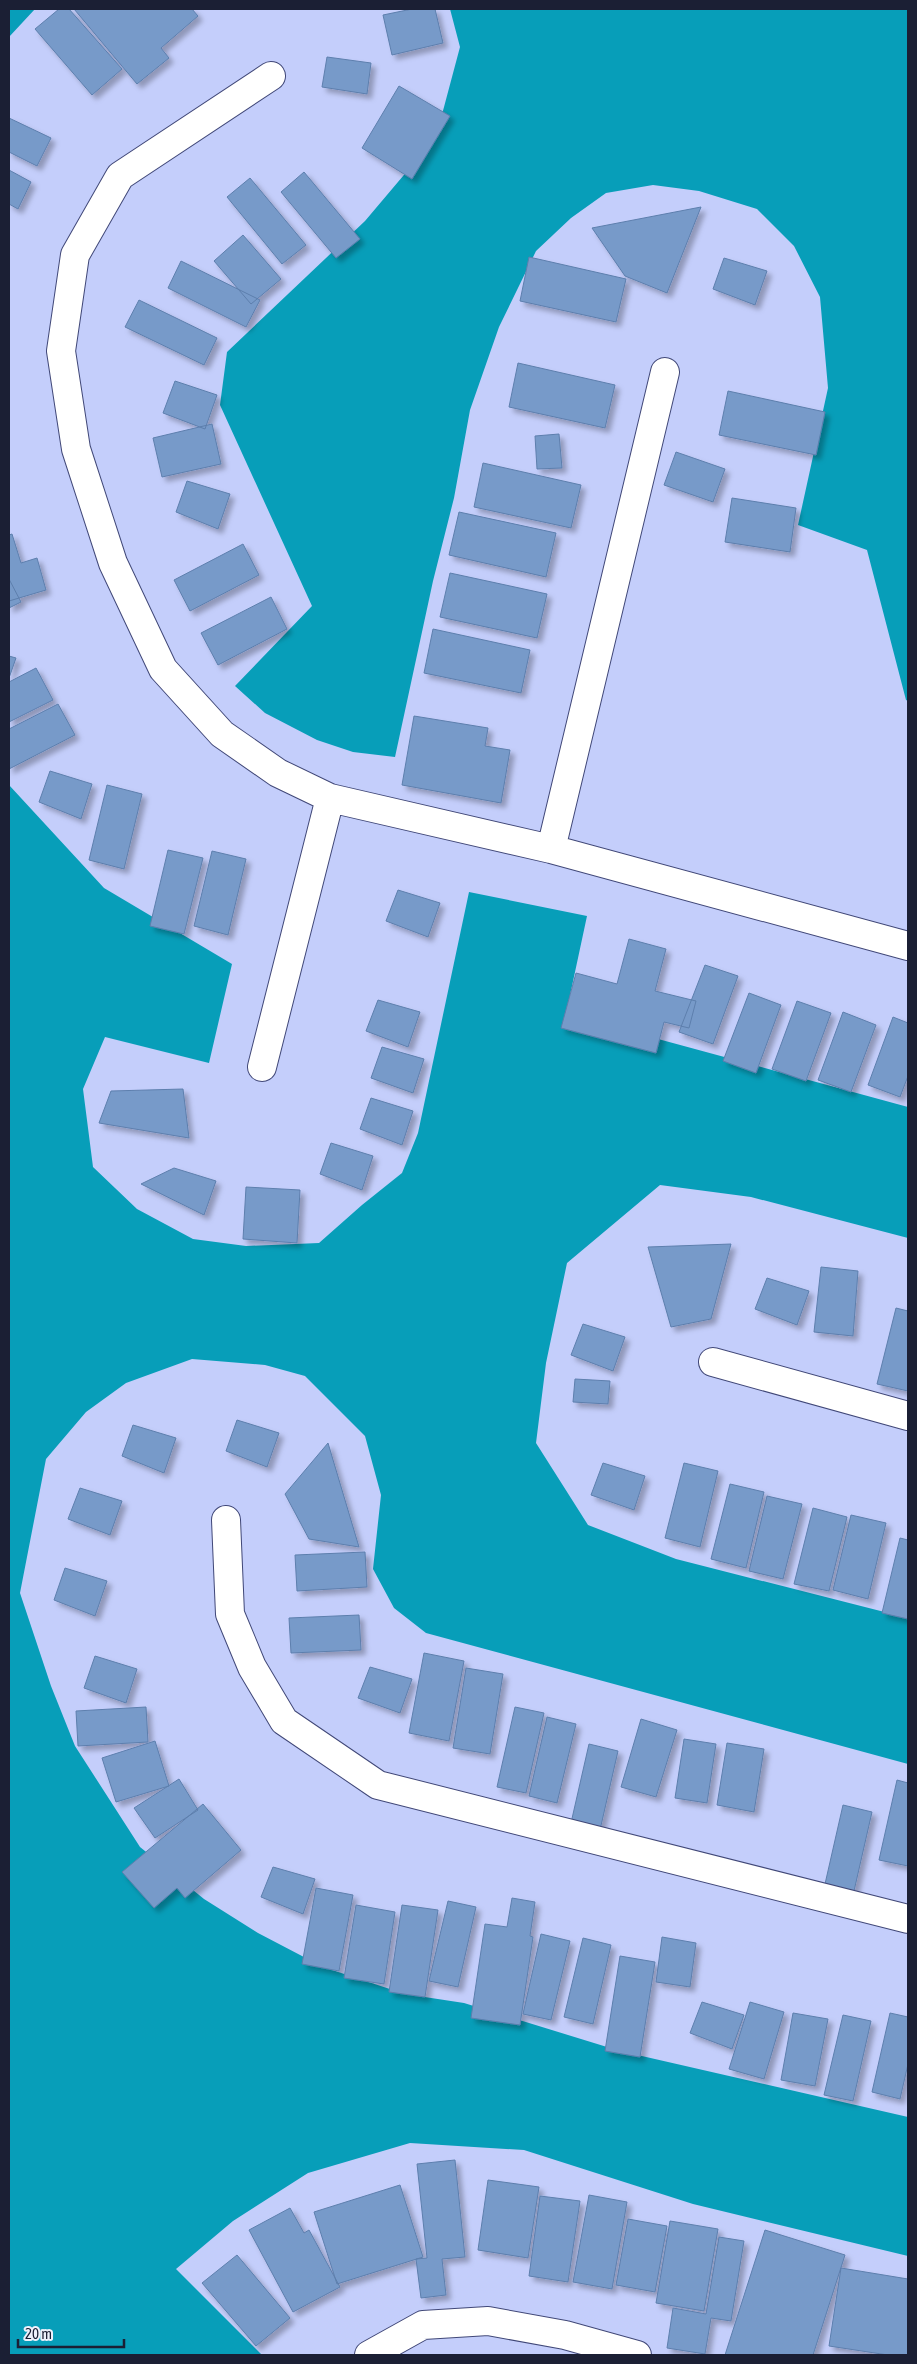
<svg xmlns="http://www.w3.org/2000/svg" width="917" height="2364" viewBox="0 0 917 2364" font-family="'Asap Condensed',sans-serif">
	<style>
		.water { fill: #079eb9 }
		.building { fill: #779ac9; stroke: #5d7fad; filter: url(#shadow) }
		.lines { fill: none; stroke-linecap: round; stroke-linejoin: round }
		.street-casing { stroke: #414878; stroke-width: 30 }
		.street { stroke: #fff; stroke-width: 28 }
	</style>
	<defs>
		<filter id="shadow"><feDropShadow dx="4.5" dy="4.5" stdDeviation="2.5" flood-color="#0004"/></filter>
	</defs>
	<rect width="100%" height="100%" fill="#c4cefb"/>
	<path class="water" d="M9 9H35L9 37Z
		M450 9H908V701L906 700 867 550 798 525 828 388 820 297 794 246 757 209 699 191 653 185 606 193 571 218 536 251 499 327 470 410 454 498 433 581 395 757 353 752 317 740 265 713 235 686 312 606 220 405 227 352 365 221 436 137 460 47Z
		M9 785 104 888 232 964 209 1063 105 1037 83 1089 93 1167 137 1209 193 1239 246 1246 319 1243 362 1205 402 1173 418 1133 469 892 587 916 566 1014 908 1107V1238L751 1197 660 1185 567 1263 546 1363 536 1443 588 1525 676 1559 908 1618V1764L426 1633 394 1608 373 1569 381 1495 365 1436 305 1376 265 1365 192 1359 126 1383 86 1412 46 1459 20 1593 51 1686 75 1746 140 1847 204 1899 258 1933 323 1967 405 1994 464 2003 620 2051 908 2117V2256L693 2204 524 2150 410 2143 308 2173 233 2221 176 2269 262 2355H9Z"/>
	<path class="building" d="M59 9H69L122 69 92 95 35 29Z
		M74 9H192L198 16 161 48 169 58 137 84Z
		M412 9H435L443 43 392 55 383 15Z
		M327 57 371 63 367 94 322 87Z
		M399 86 450 116 412 179 362 148Z
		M9 118 51 138 37 166 9 152Z
		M9 170 31 182 18 209 9 204Z
		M304 172 360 239 336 258 281 192Z
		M250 178 306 245 282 264 227 197Z
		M701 207 667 293 625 276 592 228Z
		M243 235 281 279 251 304 214 261Z
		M529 257 626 279 616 322 520 301Z
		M724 258 767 271 755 305 713 289Z
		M181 261 260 300 246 327 168 288Z
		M139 300 217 338 204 365 125 327Z
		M518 363 615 385 605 428 509 407Z
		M175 381 217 395 205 429 163 413Z
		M728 391 825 412 816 455 719 435Z
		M212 424 221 464 162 477 153 438Z
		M559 434 562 468 537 469 535 436Z
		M676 452 725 469 713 502 664 485Z
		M483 463 581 485 571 528 474 507Z
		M187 481 230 494 218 529 176 512Z
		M732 498 796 508 790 552 725 542Z
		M459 512 556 533 546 577 449 555Z
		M12 534 21 563 37 558 46 590 9 601V535Z
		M243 544 259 575 190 611 174 580Z
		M450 573 547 594 537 638 440 617Z
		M9 579 21 602 9 608Z
		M271 597 287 629 218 665 201 633Z
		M433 629 530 650 521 693 424 673Z
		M9 656 16 658 9 678Z
		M36 668 53 700 9 722V682Z
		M58 704 75 735 9 769V729Z
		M414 716 488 728 485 746 510 750 501 803 402 785Z
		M50 771 92 784 81 819 39 802Z
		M107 785 142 794 124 869 89 860Z
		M168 850 203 858 184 934 150 926Z
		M212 851 246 859 228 935 194 926Z
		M398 890 440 903 428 937 386 921Z
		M629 939 666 949 655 991 696 1001 689 1028 664 1022 656 1053 561 1028 576 973 617 984Z
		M705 965 738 976 713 1044 679 1032Z
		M749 993 781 1005 756 1073 723 1061Z
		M378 1000 420 1012 408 1047 366 1031Z
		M797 1001 831 1013 806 1081 772 1069Z
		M843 1012 876 1025 851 1092 818 1080Z
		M893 1017 908 1023V1076L900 1097 868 1085Z
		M382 1047 424 1059 413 1093 371 1078Z
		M183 1089 189 1138 99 1123 111 1091Z
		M371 1098 413 1111 402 1145 360 1129Z
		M331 1143 373 1156 362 1190 320 1174Z
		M174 1168 216 1181 204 1215 141 1184Z
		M246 1187 300 1190 297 1243 243 1239Z
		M731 1244 711 1319 671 1327 648 1247Z
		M821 1267 858 1271 853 1336 814 1332Z
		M767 1278 809 1291 797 1325 755 1309Z
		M896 1308 908 1311V1391L877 1384Z
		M583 1324 625 1337 613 1371 571 1355Z
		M575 1379 610 1381 608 1404 573 1402Z
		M237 1420 279 1433 267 1467 226 1451Z
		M133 1425 176 1438 164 1473 122 1456Z
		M328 1443 359 1547 309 1539 285 1494Z
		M603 1463 645 1476 634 1510 591 1495Z
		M684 1463 718 1471 700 1547 665 1538Z
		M730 1484 764 1492 746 1568 711 1559Z
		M80 1488 122 1501 110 1535 68 1519Z
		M767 1496 802 1504 783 1579 749 1571Z
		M813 1508 847 1517 829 1591 794 1584Z
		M851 1515 886 1523 868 1599 833 1590Z
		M900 1538 908 1540V1619L882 1613Z
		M365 1552 367 1587 297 1591 295 1555Z
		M65 1568 107 1581 95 1616 54 1600Z
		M359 1615 361 1650 291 1653 289 1618Z
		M424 1653 464 1661 449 1741 409 1733Z
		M95 1656 137 1669 126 1703 84 1688Z
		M370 1667 412 1679 400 1713 358 1698Z
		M466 1668 503 1674 490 1754 453 1748Z
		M146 1707 148 1742 78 1746 76 1711Z
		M515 1707 544 1713 526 1793 497 1787Z
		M547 1717 576 1724 557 1803 529 1796Z
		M641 1719 677 1730 656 1797 621 1787Z
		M684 1739 716 1744 707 1803 675 1798Z
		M155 1741 169 1786 116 1802 102 1758Z
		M727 1743 764 1749 754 1812 717 1805Z
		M589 1744 618 1751 600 1830 571 1823Z
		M179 1779 198 1810 155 1838 134 1808Z
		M897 1780 908 1783V1866L879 1860Z
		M203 1804 241 1850 185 1898 177 1888 154 1908 122 1872Z
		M843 1805 872 1812 854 1891 825 1884Z
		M273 1867 315 1879 303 1914 261 1897Z
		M316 1888 353 1895 339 1971 302 1964Z
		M512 1898 535 1902 530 1936 533 1937 520 2025 471 2018 485 1924 507 1927Z
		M448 1901 476 1907 458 1987 429 1981Z
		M356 1905 395 1912 384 1984 344 1978Z
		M402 1905 438 1910 425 1997 389 1992Z
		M541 1934 570 1941 551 2020 523 2014Z
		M662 1937 696 1943 690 1987 656 1982Z
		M583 1938 611 1945 593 2024 564 2017Z
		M620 1956 655 1962 640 2057 605 2051Z
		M702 2002 744 2015 732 2049 690 2033Z
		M750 2002 784 2012 764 2079 729 2069Z
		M793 2013 828 2019 815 2086 781 2080Z
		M890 2013 908 2017V2064L900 2099 872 2092Z
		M843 2015 871 2021 853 2101 824 2095Z
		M455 2160 465 2257 442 2259 446 2295 421 2298 416 2259 427 2258 417 2164Z
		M488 2180 539 2187 528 2258 478 2250Z
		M400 2185 423 2257 337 2284 314 2212Z
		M589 2195 627 2202 612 2289 573 2282Z
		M540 2196 580 2201 568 2282 529 2276Z
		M290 2208 304 2233 309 2230 340 2287 293 2312 249 2230Z
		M628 2219 667 2226 655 2292 616 2285Z
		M670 2221 718 2229 704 2311 656 2303Z
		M765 2230 845 2255 813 2355H725Z
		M719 2237 744 2241 731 2321 711 2318 705 2354 667 2348 673 2308 706 2314Z
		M237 2255 290 2318 256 2346 202 2283Z
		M841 2268 908 2279V2355H888L829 2346Z"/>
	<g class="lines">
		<g class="street-casing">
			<path id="street" d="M271 76 120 176 75 255 61 351 76 449 113 563 163 669 222 734 278 773 330 798 551 849 908 946
				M551 849 665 372
				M262 1067 330 798
				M713 1362 908 1416
				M226 1520 230 1614 252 1667 284 1721 378 1785 908 1919
				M369 2355 423 2325 488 2321 565 2335 637 2355"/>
		</g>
		<use href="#street" class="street"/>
	</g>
	<rect width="917" height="2364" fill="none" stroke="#1b1f34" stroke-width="20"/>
	<path d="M18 2339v8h106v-8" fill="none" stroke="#1b1f34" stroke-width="2.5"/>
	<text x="25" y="2339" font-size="15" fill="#1b1f34" stroke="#eef1fc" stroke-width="4" paint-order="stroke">20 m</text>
</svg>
